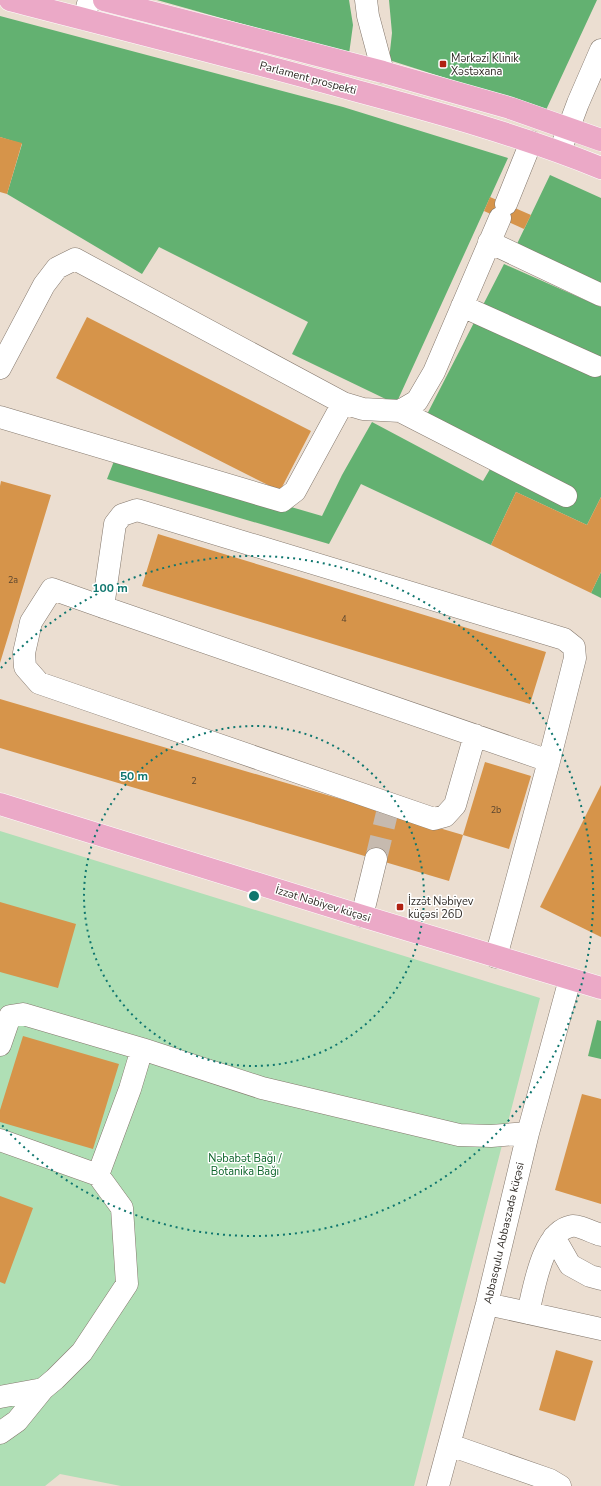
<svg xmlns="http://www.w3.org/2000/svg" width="601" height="1486" viewBox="0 0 601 1486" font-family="'Nunito Sans',sans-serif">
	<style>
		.green { fill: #afdfb5 }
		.forest { fill: #63b171 }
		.building { fill: #d6944a }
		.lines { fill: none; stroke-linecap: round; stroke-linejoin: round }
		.minor-tunnel { stroke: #c6baaf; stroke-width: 22; stroke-dasharray: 22 11; stroke-linecap: butt }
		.minor-casing { stroke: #84786d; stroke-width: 23 }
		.major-casing { stroke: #fff; stroke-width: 23 }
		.minor { stroke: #fff; stroke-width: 22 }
		.major { stroke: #eba9c7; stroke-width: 22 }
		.ring { fill: none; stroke: #0f766e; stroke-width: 2; stroke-dasharray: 2 4 }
		.poi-dot { fill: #b02112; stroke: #fff; stroke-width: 1.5 }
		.labels { text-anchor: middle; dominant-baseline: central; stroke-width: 3; stroke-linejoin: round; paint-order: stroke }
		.number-label { font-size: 9px; fill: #5a452f }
		.poi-label { font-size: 11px; fill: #302b26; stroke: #fff; text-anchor: start }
		.street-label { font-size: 11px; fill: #302b26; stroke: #fff }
		.park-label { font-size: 11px; fill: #0a6328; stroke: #fff }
		.centre { fill: #0f766e; stroke: #fff; stroke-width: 2 }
		.ring-label { font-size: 12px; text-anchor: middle; font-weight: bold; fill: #0f766e; stroke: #fff; stroke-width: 3; stroke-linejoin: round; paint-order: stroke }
	</style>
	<rect width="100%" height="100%" fill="#ebded1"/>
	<path class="green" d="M0 831 540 998 414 1486H121L60 1474 45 1486H0Z"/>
	<path class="forest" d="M157 0H349L353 25 349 54Z
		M389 0H597L546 110 389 60 392 33Z
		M0 16 343 107 508 158 396 404 292 354 308 322 159 247 142 274 7 194 22 144 0 137Z
		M550 175 601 198V283L516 246Z
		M504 264 601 307V497L587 525 516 492 491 545 361 484 329 544 107 479 116 456 322 516 342 475 372 422 483 481 493 464 421 426Z
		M601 572V598L591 593Z
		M597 1020 601 1021V1059L588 1056Z"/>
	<path class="building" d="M0 137 22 143 7 194 0 192Z
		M490 197 531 215 524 229 484 211Z
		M87 317 311 431 280 491 56 378Z
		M1 481 51 495 0 663V486Z
		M516 492 587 525 601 497V572L591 593 491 545Z
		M158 534 546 652 530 704 142 586Z
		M0 699 463 835 449 881 0 748Z
		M485 762 531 776 509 849 463 835Z
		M601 785V937L540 907Z
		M0 902 76 924 58 988 0 972Z
		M23 1036 119 1064 93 1149 0 1122V1110Z
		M582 1094 601 1099V1204L555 1190Z
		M0 1196 33 1208 5 1284 0 1282Z
		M556 1350 593 1361 575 1421 539 1410Z"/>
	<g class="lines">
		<path class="minor-tunnel" d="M376 859 387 813"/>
		<g class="minor-casing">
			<path id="minor" d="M366 0 368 16 383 72
				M84 19 89 0
				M560 151 578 103 601 50
				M506 204 531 142
				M489 242 601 295
				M462 306 595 366
				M0 368 44 285 57 268 75 259 343 403 363 409 400 411 417 401 434 372 500 218
				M400 411 566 496
				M0 417 282 501 295 491 343 403
				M103 607 115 524 122 515 137 510 564 639 574 647 575 658 549 761 496 957
				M475 735 455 805 445 816 434 819 39 683 25 667 24 653 31 622 52 589 103 607 549 761
				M362 916 376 859
				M0 1045 10 1016 23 1014 142 1049
				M0 1140 98 1175
				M554 1237 570 1265 590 1276 601 1279
				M487 1304 601 1329
				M528 1313C534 1289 542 1231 572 1226 578 1225 594 1233 601 1235
				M0 1397 43 1389 55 1379 82 1352 127 1284 122 1208 98 1175 130 1089 142 1049 262 1088 459 1135 491 1136 528 1133
				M0 1433 17 1421 43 1389
				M450 1445 550 1480 560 1486
				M438 1486 487 1304 528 1133 570 979"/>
		</g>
		<g class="major-casing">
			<path id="major" d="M10 0C126 30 242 59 357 91 439 113 522 136 601 168
				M104 0 383 72 510 108 601 140
				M0 804 362 916 601 988"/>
		</g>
		<use href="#minor" class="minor"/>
		<use href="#major" class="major"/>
	</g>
	<g class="ring">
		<circle cx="254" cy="896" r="170"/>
		<path d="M1 668A340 340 0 1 1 1 1124"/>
	</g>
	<g class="poi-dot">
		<rect x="439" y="60" width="8" height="8" rx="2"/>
		<rect x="396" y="903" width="8" height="8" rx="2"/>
	</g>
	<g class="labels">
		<g class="number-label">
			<text x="13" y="580">2a</text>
			<text x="344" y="619">4</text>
			<text x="194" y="781">2</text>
			<text x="496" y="810">2b</text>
		</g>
		<g class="poi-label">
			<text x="451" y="58">Mərkəzi Klinik<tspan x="451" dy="13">Xəstəxana</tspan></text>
			<text x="408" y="901">İzzət Nəbiyev<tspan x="408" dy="13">küçəsi 26D</tspan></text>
		</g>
		<g class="street-label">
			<text transform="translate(308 78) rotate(15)">Parlament prospekti</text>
			<text transform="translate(323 904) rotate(17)">İzzət Nəbiyev küçəsi</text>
			<text transform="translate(504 1233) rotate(-77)">Abbasqulu Abbaszadə küçəsi</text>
		</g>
		<g class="park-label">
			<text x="245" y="1158">Nəbabət Bağı /<tspan x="245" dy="13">Botanika Bağı</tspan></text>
		</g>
	</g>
	<circle cx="254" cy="896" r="6" class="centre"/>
	<g class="ring-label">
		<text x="110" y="592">100 m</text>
		<text x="134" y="780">50 m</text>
	</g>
</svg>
